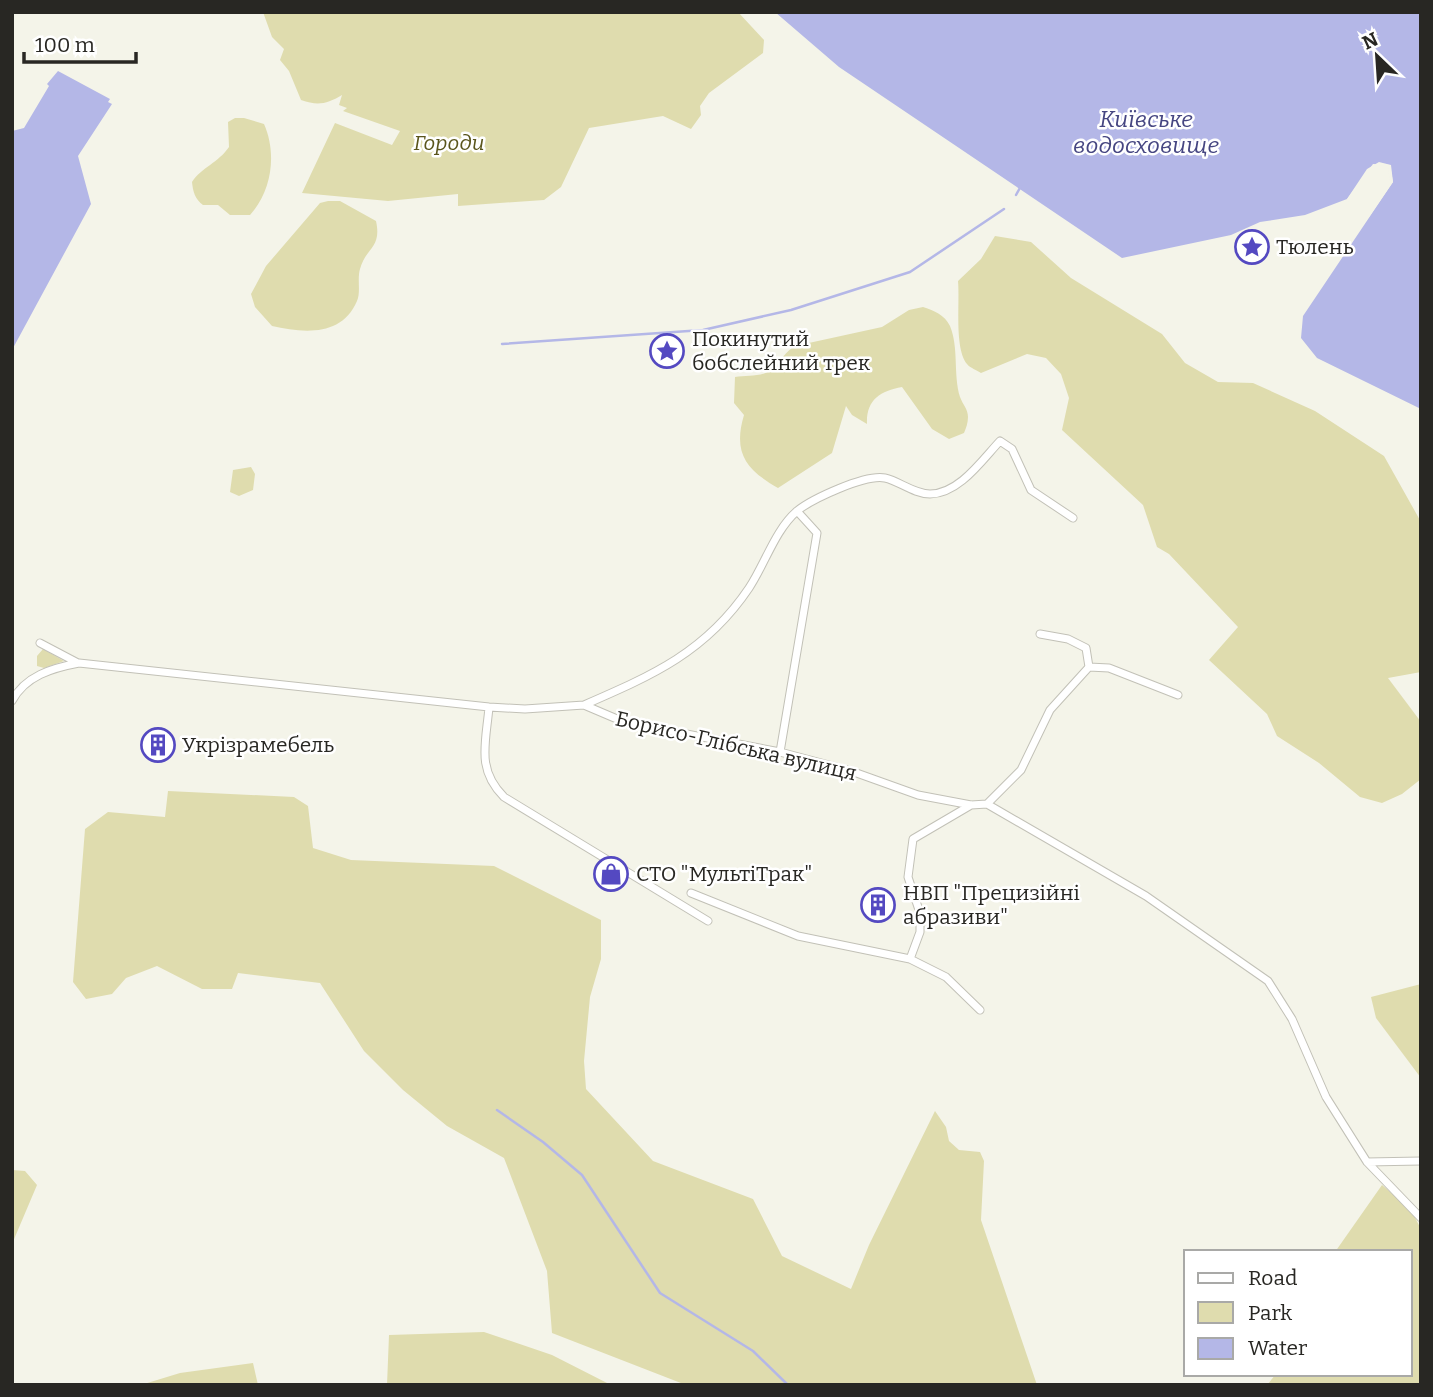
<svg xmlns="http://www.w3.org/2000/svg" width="1433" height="1397" viewBox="0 0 1433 1397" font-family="Bitter,serif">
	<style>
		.green { fill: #dfdcae }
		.water { fill: #b4b7e7 }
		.pier { fill: #f4f4e9 }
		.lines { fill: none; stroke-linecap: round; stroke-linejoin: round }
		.stream { stroke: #b4b7e7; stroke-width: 2.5 }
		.minor-casing { stroke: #c2c1b7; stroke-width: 9 }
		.minor { stroke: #fff; stroke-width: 7 }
		.labels { text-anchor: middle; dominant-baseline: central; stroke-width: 5; stroke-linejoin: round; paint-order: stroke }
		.park-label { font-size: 21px; font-style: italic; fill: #5a551b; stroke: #fff }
		.poi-label { font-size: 21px; fill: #282723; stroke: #fff; text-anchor: start }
		.street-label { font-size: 21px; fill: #282723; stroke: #fff }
		.water-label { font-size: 23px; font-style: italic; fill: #464682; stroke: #fff }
	</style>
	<rect width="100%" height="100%" fill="#f4f4e9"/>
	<path class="green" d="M263 12H738L764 40 763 53 709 93 700 106 701 115 691 129 663 116 589 128 561 187 544 200 458 206V194L388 201 302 193 335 123 392 145 400 131 343 111 347 108 339 105 342 95C327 104 318 106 301 100L289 71 280 60 284 49 272 37Z
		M235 118H244L264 124C277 153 272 191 250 215H230L218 205H203C195 199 193 192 192 182 202 167 218 163 229 147L228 122Z
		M328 201H340L376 221C382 248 366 247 360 269 357 279 361 292 357 301 342 337 303 333 272 326L255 307 251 294 266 266 320 203Z
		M995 236 1031 242 1071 278 1162 334 1185 363 1218 382 1253 383 1315 411 1384 456 1421 522V672L1388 678 1421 722V779L1402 794 1382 803 1360 797 1319 763 1277 736 1267 714 1209 660 1238 627 1169 554 1157 547 1143 505 1062 430 1069 398 1061 374 1046 358 1027 354 981 373C977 370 970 368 967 364 954 348 960 302 958 281L981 259Z
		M923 307C933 310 945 315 950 326 959 348 953 374 960 397 963 405 968 409 968 417 968 423 966 428 964 433L949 439 932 429 902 387C880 391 866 400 867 424L852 415 846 406 832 453 778 488C745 469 733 452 744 415L734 403 735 377C748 375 764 378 775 367 782 359 785 352 795 346L882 327 909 310Z
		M251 467 255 474 253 490 239 496 230 492 233 470Z
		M43 649 64 661 44 668 37 666V656Z
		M168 791 294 797 308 806 313 848 351 860 494 866 601 920V959L590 997 584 1061 586 1089 653 1161 753 1199 782 1256 851 1289 869 1245 935 1111 946 1127 949 1141 959 1150 980 1152 984 1161 981 1220 1037 1385H686L552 1333 547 1271 504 1158 447 1126 403 1090 364 1051 320 983 238 973 232 989H202L157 966 126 978 112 994 86 999 73 982 85 829 108 812 165 817Z
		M1421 984V1078L1376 1018 1371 997Z
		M12 1170 25 1171 37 1185 12 1244Z
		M1382 1185 1411 1210 1421 1229V1385H1267L1276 1374H1410V1252H1335Z
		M484 1332 552 1355 611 1385H387L389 1335Z
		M253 1363 258 1385 144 1384 180 1373Z"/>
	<path class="water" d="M775 12H1421V409L1317 358 1301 338 1303 316 1393 182 1390 165 1373 164 1347 199 1305 215 1260 222 1231 235 1122 258 839 67Z
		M58 71 110 99 108 102 112 104 78 156 91 204 12 350V131L24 128 49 86 47 84Z"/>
	<path class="pier" d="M1379 162 1391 165 1393 182 1369 217 1366 215 1390 180 1388 168H1375L1349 202 1347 199 1367 169Z"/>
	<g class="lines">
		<path class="stream" d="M1016 195 1021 186
			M502 344 703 330 791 310 910 272 1004 209
			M497 1110 543 1142 582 1175 660 1293 753 1351 788 1385"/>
		<g class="minor-casing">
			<path id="minor" d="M1040 634 1068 639 1086 648 1089 667
				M40 643 78 663
				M12 701C25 676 52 668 79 663L489 707 525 709 584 705 624 722 780 752 851 771 918 795 971 805 987 804 1146 896 1268 981 1292 1019 1326 1097 1367 1162 1421 1218
				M584 705C653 675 706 652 749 588 765 564 775 530 797 511 812 499 865 474 885 478 899 481 914 494 930 494 959 494 982 460 1000 441L1012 449 1031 490 1073 518
				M489 707C486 743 476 769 504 797L708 921
				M780 752 817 533 797 511
				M987 804 1021 770 1050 710 1089 667 1109 668 1178 695
				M691 893 798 936 910 959 920 932V913L908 877 913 839 971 805
				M910 959 946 977 980 1010
				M1367 1162 1421 1161"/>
		</g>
		<use href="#minor" class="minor"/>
	</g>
	<defs>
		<g id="sight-ring" transform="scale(1.75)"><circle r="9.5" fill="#fff" stroke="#5449c1" stroke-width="1.5"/><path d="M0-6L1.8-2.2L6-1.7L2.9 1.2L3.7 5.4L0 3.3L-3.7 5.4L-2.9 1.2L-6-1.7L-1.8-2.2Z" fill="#5449c1"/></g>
		<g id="building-ring" transform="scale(1.75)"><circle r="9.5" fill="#fff" stroke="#5449c1" stroke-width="1.5"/><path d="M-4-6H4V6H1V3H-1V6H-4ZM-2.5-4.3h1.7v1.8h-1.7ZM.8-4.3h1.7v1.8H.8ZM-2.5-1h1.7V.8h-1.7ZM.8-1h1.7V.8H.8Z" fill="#5449c1"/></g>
		<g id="shop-ring" transform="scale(1.75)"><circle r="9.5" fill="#fff" stroke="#5449c1" stroke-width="1.5"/><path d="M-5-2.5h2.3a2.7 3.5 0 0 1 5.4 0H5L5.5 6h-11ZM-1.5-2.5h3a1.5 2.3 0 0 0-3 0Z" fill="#5449c1"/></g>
	</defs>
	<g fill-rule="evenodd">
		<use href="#sight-ring" x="1252" y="247"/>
		<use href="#sight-ring" x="667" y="351"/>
		<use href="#building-ring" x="158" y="745"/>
		<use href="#shop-ring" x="611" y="874"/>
		<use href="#building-ring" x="878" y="905"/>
	</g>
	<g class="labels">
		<g class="park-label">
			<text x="449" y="143">Городи</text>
		</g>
		<g class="poi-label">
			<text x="1276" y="247">Тюлень</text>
			<text x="692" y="339">Покинутий<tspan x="692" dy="24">бобслейний трек</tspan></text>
			<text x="182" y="745">Укрізрамебель</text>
			<text x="636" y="874">СТО "МультіТрак"</text>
			<text x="903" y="893">НВП "Прецизійні<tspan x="903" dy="24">абразиви"</tspan></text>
		</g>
		<g class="street-label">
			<text transform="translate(736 746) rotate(13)">Борисо-Глібська вулиця</text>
		</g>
		<g class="water-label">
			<text x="1146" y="119">Київське<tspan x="1146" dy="26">водосховище</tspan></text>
		</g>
	</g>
	<rect width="1433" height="1397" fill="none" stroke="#282723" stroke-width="28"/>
	<rect x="1184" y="1250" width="228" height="126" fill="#ffffff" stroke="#a9a9a7" stroke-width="2"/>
	<rect x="1198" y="1273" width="35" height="10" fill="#ffffff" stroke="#a9a9a7" stroke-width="2"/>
	<text x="1248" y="1285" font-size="21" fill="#282723">Road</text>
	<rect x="1198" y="1302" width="35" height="21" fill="#dfdcae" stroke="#a9a9a7" stroke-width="2"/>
	<text x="1248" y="1320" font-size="21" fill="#282723">Park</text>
	<rect x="1198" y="1338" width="35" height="21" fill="#b4b7e7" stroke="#a9a9a7" stroke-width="2"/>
	<text x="1248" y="1355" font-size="21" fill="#282723">Water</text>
	<g transform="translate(1377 56) rotate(335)" stroke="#ffffff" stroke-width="5" paint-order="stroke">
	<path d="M0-5L12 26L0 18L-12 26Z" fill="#282723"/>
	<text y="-10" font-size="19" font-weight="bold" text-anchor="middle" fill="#282723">N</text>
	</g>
	<path d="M24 52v10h112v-10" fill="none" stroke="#282723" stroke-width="3.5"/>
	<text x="35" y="52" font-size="21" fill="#282723" stroke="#ffffff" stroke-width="5" paint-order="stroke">100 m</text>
</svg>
